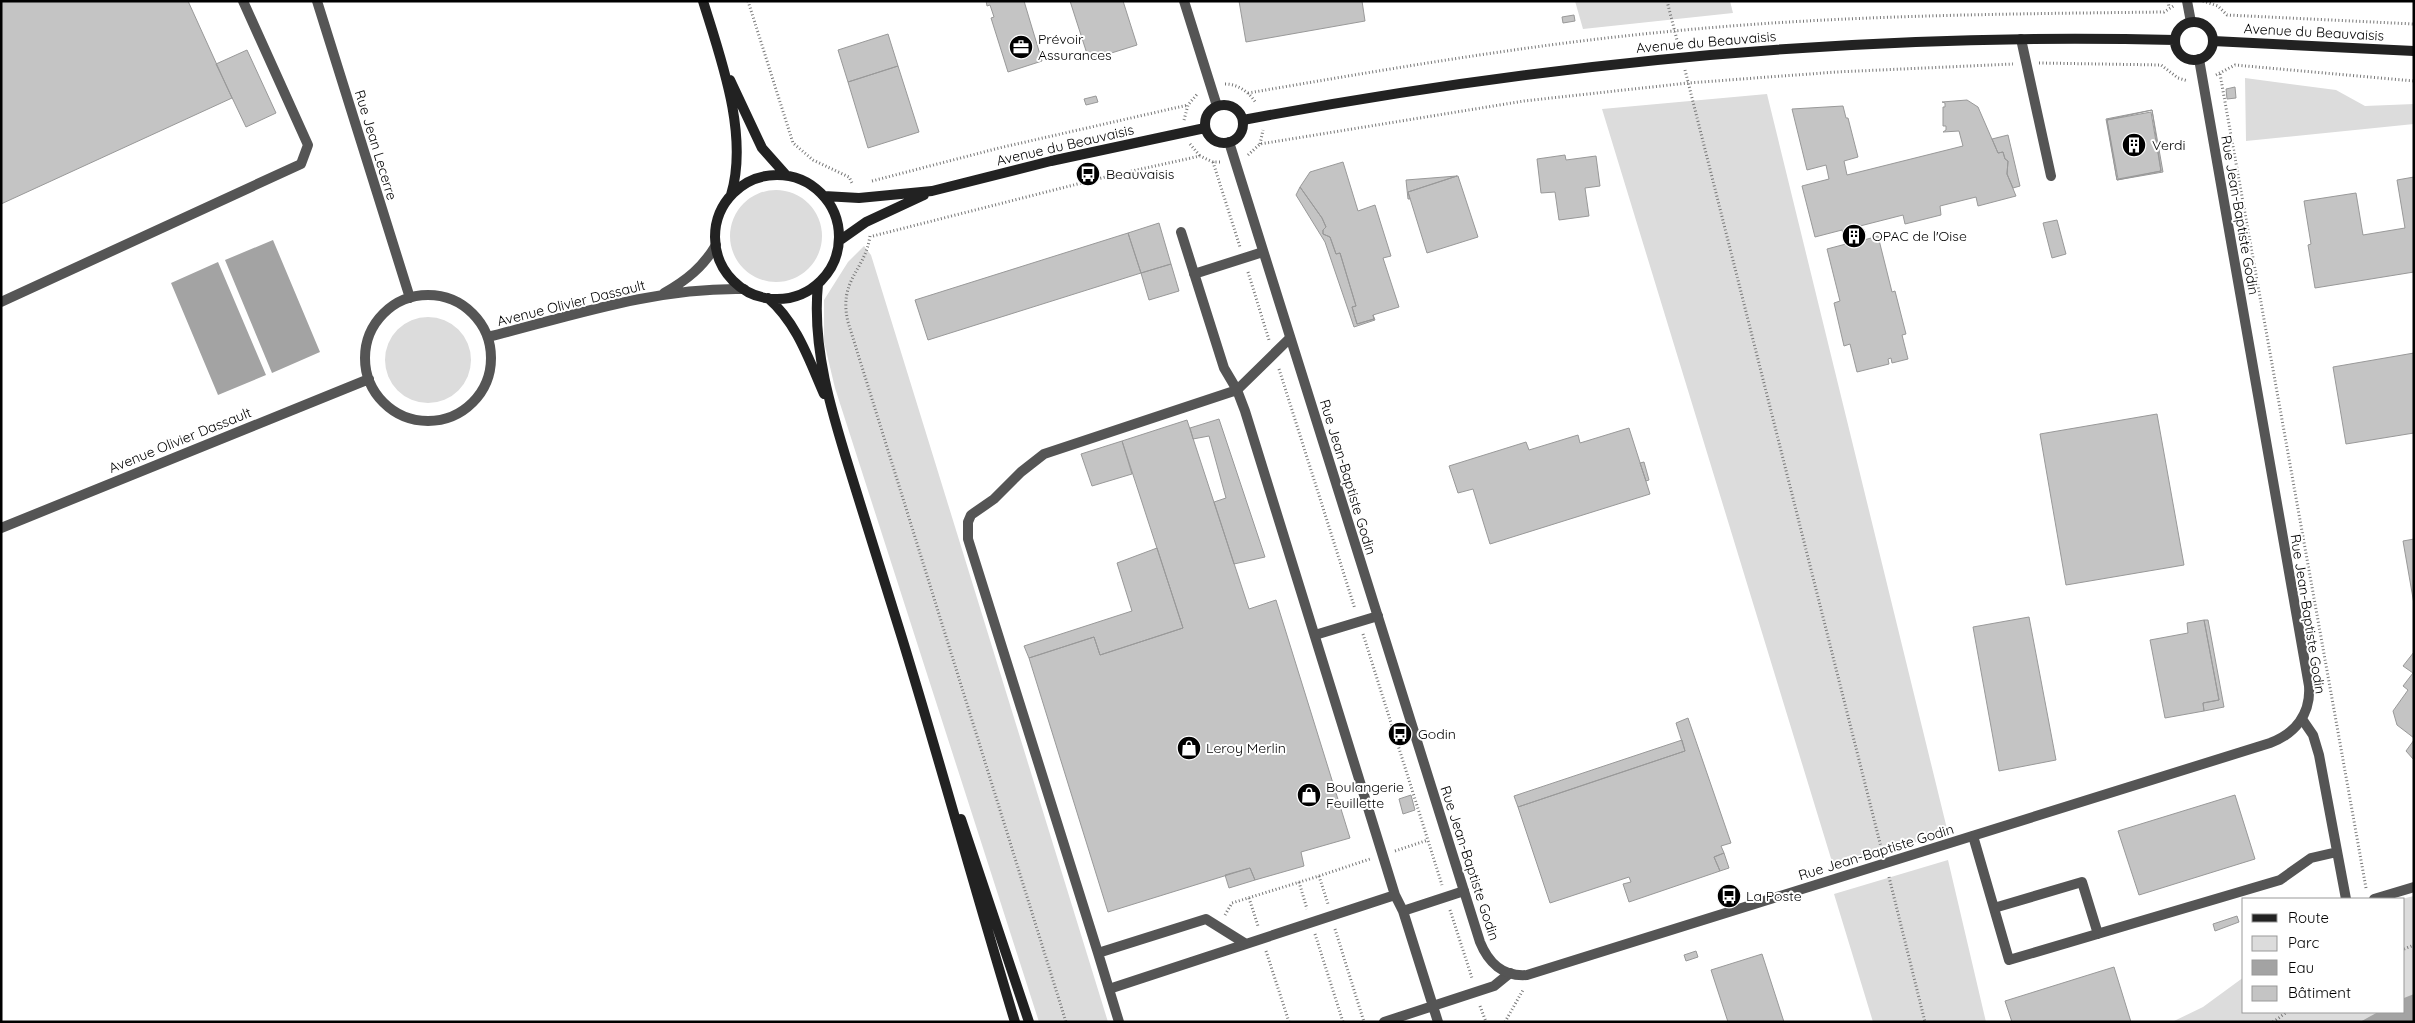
<svg xmlns="http://www.w3.org/2000/svg" width="2415" height="1023" viewBox="0 0 2415 1023" font-family="Quicksand,sans-serif">
	<style>
		.green { fill: #dcdcdc }
		.water { fill: #a3a3a3 }
		.building { fill: #c4c4c4; stroke: #999 }
		.lines { fill: none; stroke-linecap: round; stroke-linejoin: round }
		.path { stroke: #777; stroke-width: 3; stroke-dasharray: 1 2.5; stroke-linecap: butt }
		.lane { stroke: #555; stroke-width: 10 }
		.street { stroke: #555; stroke-width: 10 }
		.secondary { stroke: #222; stroke-width: 10 }
		.labels { text-anchor: middle; dominant-baseline: central; stroke-width: 4; stroke-linejoin: round; paint-order: stroke }
		.street-label { font-size: 14px; fill: #000; stroke: #fff }
		.poi-label { font-size: 14px; fill: #000; stroke: #fff; text-anchor: start }
	</style>
	<rect width="100%" height="100%" fill="#fff"/>
	<path class="green" d="M1575 1H1730L1733 13 1583 29Z
		M2245 78 2336 90 2365 106 2414 104V124L2246 141Z
		M1767 94 1948 833 1833 865 1602 109Z
		M730 236a46 46 0 1 1 92 0a46 46 0 1 1-92 0Z
		M864 246 871 255 1108 1022H1039L835 388 824 342V300L848 262Z
		M385 360a43 43 0 1 1 86 0a43 43 0 1 1-86 0Z
		M1948 860 1986 1022H1873L1834 894Z
		M2414 896V1022H2172L2203 1007 2244 977V1012H2404V899H2401Z"/>
	<path class="water" d="M273 240 320 352 272 373 225 260Z
		M218 262 266 375 218 395 171 283Z
		M2414 994V1022H2360L2378 1012H2404V998Z"/>
	<path class="building" d="M1 1H188L232 98 1 204Z
		M986 1H1024L1042 61 1008 72 991 18 994 17 990 5 987 6Z
		M1070 1H1123L1137 45 1089 60Z
		M1239 1H1362L1365 21 1246 42Z
		M1574 15 1575 21 1563 23 1562 17Z
		M888 34 898 66 848 82 838 50Z
		M247 50 276 113 246 127 216 64Z
		M898 66 919 132 868 148 848 82Z
		M2235 87 2236 98 2227 99 2226 89Z
		M1096 96 1098 102 1086 105 1084 99Z
		M1967 100 1978 107 1998 153 2003 152 2005 159 2008 161 2007 174 2016 196 1978 206 1976 197 1940 206 1941 215 1905 224 1903 215 1860 226 1861 230 1865 231 1864 240 1878 236 1892 292 1895 291 1906 334 1902 335 1908 359 1892 363 1891 358 1888 359 1889 364 1857 372 1850 344 1844 346 1834 303 1840 301 1827 249 1846 244 1842 230 1815 237 1802 186 1829 179 1826 165 1807 170 1792 109 1843 106 1846 118H1848L1858 157 1844 161 1847 175 1963 146 1959 131 1943 132 1946 130V126H1943V107H1945V103L1942 102Z
		M2152 110 2107 120 2117 180 2106 119Z
		M2152 110 2163 172 2117 180 2161 171Z
		M2151 112 2161 171 2118 179 2107 120Z
		M2008 135 2020 186 2013 188 2007 174 2008 161 2005 159 2003 152 1998 153 1992 139Z
		M1565 155 1566 160 1596 156 1600 186 1585 188 1589 216 1559 220 1555 192 1541 193 1537 159Z
		M1343 162 1358 211 1375 205 1391 256 1383 258 1399 307 1373 315 1374 319 1357 324 1352 307 1356 306 1340 253 1336 254 1330 237 1323 234V230L1326 227 1322 218 1300 187 1310 172Z
		M1457 176H1458L1478 237 1427 253 1408 192Z
		M1457 176 1408 192 1410 199H1408L1406 180Z
		M2414 177V272L2315 288 2308 245 2311 244 2304 201 2356 193 2363 235 2405 228 2397 180Z
		M1300 187 1322 218 1326 227 1323 230V234L1330 237 1336 254 1340 253 1356 306 1352 307 1357 324 1374 319 1373 315 1375 320 1354 327 1325 242 1296 195Z
		M2057 220 2066 254 2052 258 2043 223Z
		M1159 223 1171 264 1141 273 1128 233Z
		M1128 233 1141 273 928 340 915 300Z
		M1171 264 1179 291 1149 300 1141 273Z
		M2414 353V433L2346 444 2333 367Z
		M2157 414 2184 565 2066 585 2040 434Z
		M1219 419 1265 557 1234 564 1214 502 1226 498 1209 436 1193 439 1190 428Z
		M1187 420 1249 609 1276 600 1350 838 1301 852 1304 866 1255 880 1250 868 1108 912 1029 658 1094 637 1100 655 1183 628 1122 441Z
		M1629 428 1650 494 1490 544 1473 489 1458 493 1449 466 1526 442 1529 450 1578 435 1580 443Z
		M1122 441 1132 474 1092 486 1081 454Z
		M1644 462 1649 480 1646 481 1640 463Z
		M2414 539V604L2403 541Z
		M1157 548 1183 628 1100 655 1094 637 1029 658 1024 646 1132 611 1117 563Z
		M2029 617 2056 760 1999 771 1973 627Z
		M2204 620 2219 700 2203 703 2204 711 2165 718 2150 640 2188 633 2187 623Z
		M2204 620H2208L2224 707 2204 711 2203 703 2219 700Z
		M2414 652V738L2397 725 2393 711 2408 690 2403 686 2413 673 2403 666Z
		M1688 718 1731 843 1721 846 1724 853 1714 857 1720 871 1629 902 1623 884 1631 882 1629 877 1550 903 1518 807 1685 751 1676 723Z
		M1682 740 1685 751 1518 807 1514 796Z
		M2414 740V760L2406 751Z
		M1411 795 1415 810 1403 814 1399 799Z
		M2235 795 2255 859 2139 895 2118 831Z
		M1724 853 1729 868 1720 871 1714 857Z
		M1250 868 1255 880 1229 888 1225 875Z
		M2237 916 2239 922 2215 931 2213 924Z
		M1696 951 1698 957 1686 961 1684 955Z
		M1762 954 1784 1022H1728L1711 970Z
		M2114 967 2131 1022H2012L2005 1001Z"/>
	<g class="lines">
		<path class="path" d="M748 1 793 143 813 160 849 177 853 185
			M1667 1 1678 44
			M2168 1 2169 7
			M2203 1 2218 6 2227 15 2414 24
			M2039 63 2161 65 2178 78 2188 81
			M1685 70 1882 851
			M2220 74 2366 888
			M2216 75 2235 65 2414 81
			M1225 84C1238 84 1249 92 1256 103
			M1248 93C1389 69 1531 44 1674 31 1837 15 2001 14 2164 12L2175 5
			M1184 120 1188 105 1198 93
			M1190 144 1200 156
			M1260 144 1263 130
			M1248 155 1260 144 1524 101 1688 83 1836 72 2013 64
			M1213 162 1240 247
			M872 181 999 148 1188 105
			M870 236C865 271 838 280 848 322L1066 1022
			M873 236 1105 177 1200 156 1213 162H1221
			M1248 272 1269 340
			M1279 369 1355 609
			M1363 634 1442 885
			M1395 851 1428 840
			M1319 876 1370 859
			M1889 877 1925 1022
			M1299 882 1307 909
			M1249 898 1258 926
			M1450 910 1472 978
			M1225 915 1232 903 1319 876 1328 904
			M1335 929 1364 1022
			M1315 934 1343 1022
			M2404 949 2414 945
			M1266 951 1289 1022
			M1480 1006 1486 1022
			M1505 1022 1523 990
			M2273 1022 2287 1012"/>
		<path class="lane" d="M2021 39 2051 176
			M1181 232 1224 368 1237 390 1245 411 1395 895 1403 911 1438 1022
			M1194 274 1263 252
			M1 302 301 164 308 145 243 1
			M1315 635 1378 616
			M2302 719 2313 735 2319 755 2346 899
			M1973 836 2009 960 2280 880 2311 858 2337 852
			M2374 899 2414 887
			M1994 908 2082 882 2098 934
			M1403 911 1464 891
			M1098 953 968 539V522L971 515 994 499 1021 472 1044 454 1237 390 1290 338
			M1109 989 1395 895
			M1119 1022 1098 953 1206 919 1246 944
			M1384 1022 1494 986 1510 973"/>
		<path class="street" d="M317 1 410 298
			M1184 1 1217 106
			M2187 1 2191 22
			M1229 142 1480 942C1488 962 1503 977 1527 975L2270 743C2295 734 2311 714 2309 686L2199 59
			M664 293C687 280 703 267 716 245
			M365 358a63 63 0 1 1 126 0a63 63 0 1 1-126 0Z
			M488 337C571 316 656 287 744 289
			M1 528 369 379"/>
		<path class="secondary" d="M703 1C721 59 749 135 731 195
			M2175 41a19 19 0 1 1 38 0a19 19 0 1 1-38 0Z
			M2213 41 2414 51
			M730 80 762 148 786 175
			M1205 124a19 19 0 1 1 38 0a19 19 0 1 1-38 0Z
			M1243 120C1550 62 1862 32 2175 40
			M715 237a62 62 0 1 1 124 0a62 62 0 1 1-124 0Z
			M824 196 859 198 932 191 1051 161 1205 128
			M839 241 866 222 924 195
			M818 284C811 353 835 422 855 487 871 537 886 588 902 638 941 765 976 894 1015 1022
			M768 298C797 323 809 360 824 394
			M961 819 1029 1022"/>
	</g>
	<defs>
		<g id="office-disc" transform="scale(1.25)"><circle r="9.5" fill="#000" stroke="#fff"/><path d="M-6-3h4V-5.5h4V-3h4V5H-6ZM-1-4.5V-3h2v-1.5ZM-6 0V1H6V0Z" fill="#fff"/></g>
		<g id="building-disc" transform="scale(1.25)"><circle r="9.5" fill="#000" stroke="#fff"/><path d="M-4-6H4V6H1V3H-1V6H-4ZM-2.5-4.3h1.7v1.8h-1.7ZM.8-4.3h1.7v1.8H.8ZM-2.5-1h1.7V.8h-1.7ZM.8-1h1.7V.8H.8Z" fill="#fff"/></g>
		<g id="bus-disc" transform="scale(1.25)"><circle r="9.5" fill="#000" stroke="#fff"/><path d="M-5-6H5V4H4V6H2V4H-2V6H-4V4H-5ZM-3.5-4V0h7V-4ZM-3.5 1.2v1.5H-2V1.2ZM2 1.2v1.5H3.5V1.2Z" fill="#fff"/></g>
		<g id="shop-disc" transform="scale(1.25)"><circle r="9.5" fill="#000" stroke="#fff"/><path d="M-5-2.5h2.3a2.7 3.5 0 0 1 5.4 0H5L5.5 6h-11ZM-1.5-2.5h3a1.5 2.3 0 0 0-3 0Z" fill="#fff"/></g>
	</defs>
	<g fill-rule="evenodd">
		<use href="#office-disc" x="1021" y="47"/>
		<use href="#building-disc" x="2134" y="145"/>
		<use href="#bus-disc" x="1088" y="174"/>
		<use href="#building-disc" x="1854" y="236"/>
		<use href="#bus-disc" x="1400" y="734"/>
		<use href="#shop-disc" x="1189" y="748"/>
		<use href="#shop-disc" x="1309" y="795"/>
		<use href="#bus-disc" x="1729" y="896"/>
	</g>
	<g class="labels">
		<g class="street-label">
			<text transform="translate(2314 32) rotate(3)">Avenue du Beauvaisis</text>
			<text transform="translate(1706 42) rotate(-5)">Avenue du Beauvaisis</text>
			<text transform="translate(376 145) rotate(73)">Rue Jean Lecerre</text>
			<text transform="translate(1065 145) rotate(-13)">Avenue du Beauvaisis</text>
			<text transform="translate(2240 215) rotate(80)">Rue Jean-Baptiste Godin</text>
			<text transform="translate(571 303) rotate(-14)">Avenue Olivier Dassault</text>
			<text transform="translate(180 440) rotate(-22)">Avenue Olivier Dassault</text>
			<text transform="translate(1348 477) rotate(73)">Rue Jean-Baptiste Godin</text>
			<text transform="translate(2308 614) rotate(81)">Rue Jean-Baptiste Godin</text>
			<text transform="translate(1876 852) rotate(-17)">Rue Jean-Baptiste Godin</text>
			<text transform="translate(1470 863) rotate(72)">Rue Jean-Baptiste Godin</text>
		</g>
		<g class="poi-label">
			<text x="1038" y="39">Prévoir<tspan x="1038" dy="16">Assurances</tspan></text>
			<text x="2152" y="145">Verdi</text>
			<text x="1106" y="174">Beauvaisis</text>
			<text x="1872" y="236">OPAC de l'Oise</text>
			<text x="1418" y="734">Godin</text>
			<text x="1206" y="748">Leroy Merlin</text>
			<text x="1326" y="787">Boulangerie<tspan x="1326" dy="16">Feuillette</tspan></text>
			<text x="1746" y="896">La Poste</text>
		</g>
	</g>
	<rect width="2415" height="1023" fill="none" stroke="#000000" stroke-width="5"/>
	<rect x="2242" y="898" width="162" height="115" fill="#ffffff" stroke="#999999"/>
	<rect x="2252" y="914" width="25" height="8" fill="#222222" stroke="#999999"/>
	<text x="2288" y="923" font-size="15" fill="#000000">Route</text>
	<rect x="2252" y="936" width="25" height="15" fill="#dcdcdc" stroke="#999999"/>
	<text x="2288" y="948" font-size="15" fill="#000000">Parc</text>
	<rect x="2252" y="960" width="25" height="15" fill="#a3a3a3" stroke="#999999"/>
	<text x="2288" y="973" font-size="15" fill="#000000">Eau</text>
	<rect x="2252" y="986" width="25" height="15" fill="#c4c4c4" stroke="#999999"/>
	<text x="2288" y="998" font-size="15" fill="#000000">Bâtiment</text>
</svg>
